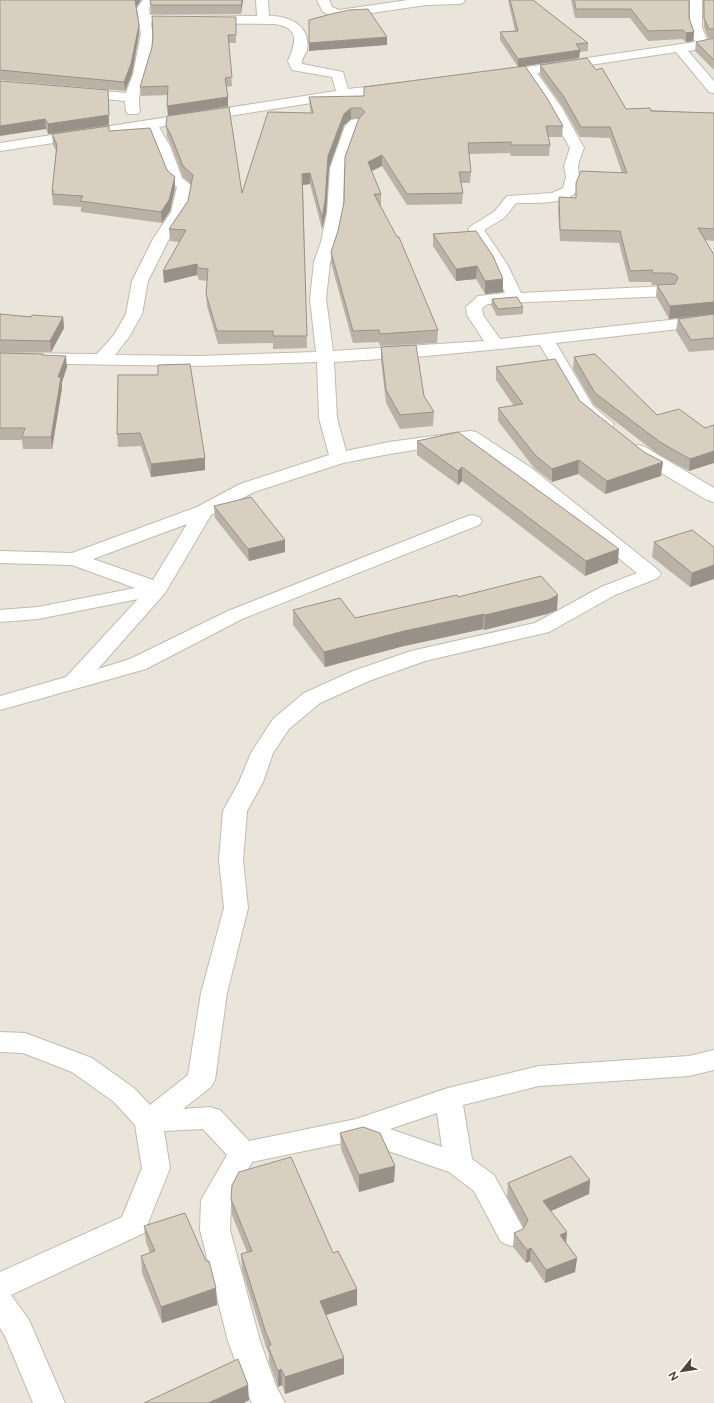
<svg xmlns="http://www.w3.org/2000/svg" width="714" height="1403" viewBox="0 0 714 1403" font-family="Raleway,sans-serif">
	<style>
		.residential { fill: #eae5da }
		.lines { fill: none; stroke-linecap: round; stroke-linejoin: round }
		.street-casing { stroke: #c2bbae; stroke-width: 2 }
		.street { fill: #fff; fill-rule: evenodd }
		.wall { fill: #bab2a6 }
		.shaded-wall { fill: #979187 }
		.building { fill: #d8cfc1; stroke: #979187 }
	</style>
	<rect width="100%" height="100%" fill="#f6f3ec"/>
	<path class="residential" d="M0 0H714V1403H0Z"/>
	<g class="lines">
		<g class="street-casing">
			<path id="street" d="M143 0H155L149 8 150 15 257 16 256 0H268L269 16C289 16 311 25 307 50 306 55 301 58 302 64L343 72 348 89 392 84 397 85 399 88 397 91 392 92 343 98 159 127 170 146 182 178 192 186 187 212 169 239 148 281 142 314 129 337 115 355 199 356 316 352 310 299 314 262 321 242 327 213 330 168 345 126 351 120 356 119 361 120 363 123 358 128 344 168 343 213 337 242 330 262 326 299 333 351 484 341 467 315 466 307 478 296 505 293 494 268 468 229 471 226 494 212 507 196 552 193 563 188 566 177 564 166 570 148 542 99 524 75 498 79 493 78 491 75 493 72 695 42 690 27V0H702V27L707 40 714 39V47L688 51 714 81V93L709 92 676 52 537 73 562 108 584 148C582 153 579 160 578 166 578 175 581 178 578 188 573 205 531 203 516 203L504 218 484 230 507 264 521 293 668 286 674 288 676 291 674 294 668 296 488 304 482 308 483 315 500 339 714 315V325L556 343 593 406 614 424 611 428 605 429 599 428 580 413 540 345 426 356 334 362 337 418 346 451 389 442 470 431 476 432 530 467 658 570 661 574 658 578 615 595 549 632 425 661 369 681 320 703 289 729 273 753 263 782 247 811 243 860 248 908 227 993 215 1080 211 1087 183 1109 210 1107 220 1110 249 1141 356 1119 448 1088 539 1066 689 1056 714 1050V1070L689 1076 539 1086 463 1105 472 1159 494 1175 526 1234 521 1242 511 1246 501 1242 474 1191 449 1172 357 1140 252 1162 231 1201 230 1230 260 1341 276 1386 285 1403H252L246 1390 228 1341 200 1230 201 1200 227 1155 203 1129 164 1131 170 1168 144 1233 11 1295 29 1320 65 1403H33L5 1336 0 1328V1272L122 1217 142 1168 135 1125 114 1102 72 1072 23 1053 0 1052V1032L25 1033 92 1058 134 1088 150 1105 188 1075 201 993 224 908 219 860 223 811 239 782 251 753 273 719 304 693 353 671 411 651 535 623 601 587 637 573 516 475 467 442 389 454 343 463 254 492 211 515 165 593 98 669 130 659 228 611 465 517 472 515 479 517 482 521 479 525 242 619 146 669 0 710V696L66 677 138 599 38 619 0 622V610L38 607 135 588 72 565 0 563V551L72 553 197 507 240 484 329 455 319 418 317 362 199 366 0 363V353L97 354 114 335 126 314 132 281 153 239 171 212 177 187 169 180 156 146 147 129 0 151V143L336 91 332 77 292 70 288 61C296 42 300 28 275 24L151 23C154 39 151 59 146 75 141 91 137 93 140 111L138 114H128L126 111 125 101 74 96 72 93 74 90 79 89 126 93 133 74 141 34 137 8ZM187 524 153 580 93 559ZM437 1113 442 1147 390 1129Z
				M317 0H329L332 7 339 10 408 0H465L463 3 459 4 426 5 337 18 323 12Z
				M638 445 645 447 714 488V502L707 500 631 455 629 451 631 447Z"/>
		</g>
		<use href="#street" class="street"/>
	</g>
	<path class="wall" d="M0 0H141L136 7 139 25V34L132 74 125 91 0 80Z
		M150 0H243L241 14H151Z
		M508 0H533L588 43V51L580 52 579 58 518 67 500 40V32L515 31Z
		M571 0H689V18L694 32 693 41 686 42 682 39 648 41 630 18H575Z
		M703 0H714V38H708L704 27Z
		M236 17V43H229L232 86 226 87 228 106 168 116V95L141 96 140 87Z
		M714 38V70L695 51 696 42Z
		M540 65 626 109 714 113V241L705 240 669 319 656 296 657 285H652L651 282H629L619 243 560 241 558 209 559 197 575 198 622 173 610 138 580 137 563 107 540 75Z
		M0 81 109 125 48 134 46 129Z
		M309 97 563 126 562 137H548L550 145 549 156H511L510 153 469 154 471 172 470 183H461L463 193 462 204 407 205 382 166 371 171 381 194V206H380L438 330 437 343 380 346 379 342 353 343 331 263V252L338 231 344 202 359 119H351L344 125 329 168 326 213 322 229 310 184 303 185 307 348 273 349V343L218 344 207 306 206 294 207 281 199 280 197 275 164 283 179 242 170 241 169 229 188 201 191 184 183 177 171 145 167 137 166 126 242 193 311 113 310 108Z
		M110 131 167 170 175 188 170 211 162 223 81 212V207L53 205 52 194 56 151 53 145 52 134Z
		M476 231 503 292 485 294 476 279 456 281 433 246V234Z
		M492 299 523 307V314L497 316 491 305Z
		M0 314 31 317H63L64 328 51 352H0Z
		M714 314V350L689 352 676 331 678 319Z
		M381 347 434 412 433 426 400 429 386 403 381 360Z
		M0 353 43 354V355L67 367 62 382V388L52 449H23L22 440H0Z
		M574 357 657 415 705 428 689 471 659 455 594 405 573 369Z
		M496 367 580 401 661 476 605 494 578 474 552 482 534 468 498 421V408L514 406 496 380Z
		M118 375 205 458V470L151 477 141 446 118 447 117 434Z
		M458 432 618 563 585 576 462 481 458 485 417 455V441Z
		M214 506 285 552 249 561 215 518Z
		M654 542 714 547V579L690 587 652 557Z
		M458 597 557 610 547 614 484 630 483 629 404 646 325 667 293 625V610L355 618Z
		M340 1133 395 1166 394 1182 359 1192 341 1149Z
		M590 1180 589 1194 551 1211 566 1242 577 1258 575 1272 545 1283 530 1261 526 1263 513 1247 514 1233 523 1229 524 1228 507 1197 508 1183Z
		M231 1199 333 1253 357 1305 326 1315 344 1358V1374L285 1394 282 1385 278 1387 269 1362V1354L266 1347 242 1270 241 1254 247 1252 232 1215Z
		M144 1226 216 1288 217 1305 162 1323 142 1273 141 1256 150 1253 146 1242Z"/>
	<path class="shaded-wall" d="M135 0H141L136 8Z
		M242 0H243L241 14V5Z
		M139 25V34L132 74 125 91 124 82Z
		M694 32 693 41 686 42V33Z
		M387 37V45L309 51V43Z
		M580 50 579 58 518 67V59Z
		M108 90 109 125 48 134V124Z
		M228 97V106L168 116 167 106Z
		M351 108V119L344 125 329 168 326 213 322 229V218L328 156 344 114Z
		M45 119 46 129 0 136V126Z
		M382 155V166L368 173V162Z
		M310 173V184L303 185 302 174Z
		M175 177V188L170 211 162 223 161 212Z
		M197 264V275L164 283 163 271Z
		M477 266 476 279 456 281V269Z
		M503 279V292L485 294V281Z
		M714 302V314L669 319 670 306Z
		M63 317 64 328 51 352 50 341Z
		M66 356 67 367 62 382V388L52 449 51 437 58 377Z
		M714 451V463L689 471 690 459Z
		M205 458V470L151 477V464Z
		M579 460 578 474 552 482V469Z
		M663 462 661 476 605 494 607 481Z
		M462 467V481L458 485V471Z
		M285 540V552L249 561 248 549Z
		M619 549 618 563 585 576 586 561Z
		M714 565V579L690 587 692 573Z
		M558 595 557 610 547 614 484 630 485 615Z
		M484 614 483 629 404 646 325 667 324 652 404 631Z
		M395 1166 394 1182 359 1192V1175Z
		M590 1180 589 1194 542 1215 543 1201Z
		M567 1232 566 1245 560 1235Z
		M531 1248 530 1261 526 1263 527 1250Z
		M577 1258 575 1272 545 1283 546 1270Z
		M216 1288 217 1305 162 1323 161 1307Z
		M357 1289V1305L320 1317V1301Z
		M344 1358V1374L285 1394V1377Z
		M281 1369 282 1385 278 1387V1371Z
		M248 1385 249 1400 244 1403H208Z"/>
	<path class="building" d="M0 0H135L139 25 131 64 124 82 0 70Z
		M150 0H242L241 5H151Z
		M510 0H533L588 43 576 44 580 50 518 59 500 32 518 31Z
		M574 0H689V18L694 32 686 33 683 30 648 31 631 9H576Z
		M704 0H714V29H709L704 18Z
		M368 9 387 37 309 43V20L331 14 349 10Z
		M152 16 236 17V35H228L232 77 225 78 228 97 167 106 168 86 140 87 152 47 153 34Z
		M714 38V60L696 42Z
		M587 58 596 70 602 68 626 109 650 108 651 111 714 113V229L698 228 714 255V302L670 306 657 285 675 284 678 278 676 275 670 273H653L652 270 630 271 620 231 560 230 559 197 576 198V183L581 171 627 173 610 127H581L564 97 540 65Z
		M525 66 547 98 563 126H546L550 145H511V142L468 143 471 172H459L463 193 407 194 382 155 368 162 381 194H374L397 237H399L438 330 380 334 379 330 353 331 331 252 338 231 344 202 345 157 359 118 365 112 361 108H351L344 114 328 156 325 201 322 218 310 173 302 174 307 336H273V331H217L206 294 208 269 198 268 197 264 163 271 186 230 169 229 188 201 193 175 183 166 171 135 166 126 167 116 229 107 242 193 268 112 313 113 309 97 364 96V87Z
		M0 81 108 90 109 115 48 124 45 119 0 126Z
		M109 126V131L150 128 167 170 175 177 169 200 161 212 80 201 83 196 52 194 54 191H52L57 145 52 134Z
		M476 231 493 256 503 279 485 281 477 266 456 269 433 234Z
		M517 297 523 307 498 309 492 299Z
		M0 314 31 317 32 315 63 317 50 341 0 340Z
		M714 314V338L691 340 678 319Z
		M416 345 424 396 434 412 400 415 386 390 381 347Z
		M0 353 43 354 42 355 66 356 58 377H61L51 437H22L25 428H0Z
		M595 354 657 415 679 409 705 428 714 425V451L690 459 660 442 595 393 574 357Z
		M555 359 580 401 644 452 663 462 607 481 579 460 552 469 535 455 498 408 523 404 496 367Z
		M190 364 205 458 151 464 140 433 117 434 118 375H158V365Z
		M458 432 619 549 586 561 462 467 458 471 417 441Z
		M251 497 285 540 248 549 214 506Z
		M692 530 714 547V565L692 573 654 542Z
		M541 576 558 595 548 600 485 615 484 614 404 631 324 652 293 610 340 598 355 618 457 595 458 597Z
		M363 1127 380 1133 395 1166 359 1175 340 1133Z
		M571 1156 590 1180 543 1201 567 1232 560 1235 577 1258 546 1270 531 1248 527 1250 514 1233 523 1229 528 1220 508 1183Z
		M291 1157 333 1253 338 1251 357 1289 320 1301 344 1358 285 1377 281 1369 278 1371 277 1369 268 1346 271 1345 265 1330 241 1254 252 1251 231 1199 232 1185 239 1172Z
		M185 1213 206 1261H209L216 1288 161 1307 141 1256 155 1251 144 1226Z
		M238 1359 248 1385 208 1403H144Z"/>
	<g transform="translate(682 1371) rotate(240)" stroke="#ffffff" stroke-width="3" paint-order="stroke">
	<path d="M0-3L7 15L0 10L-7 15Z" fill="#4b4439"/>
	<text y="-6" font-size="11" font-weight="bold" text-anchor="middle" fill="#4b4439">N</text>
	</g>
</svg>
